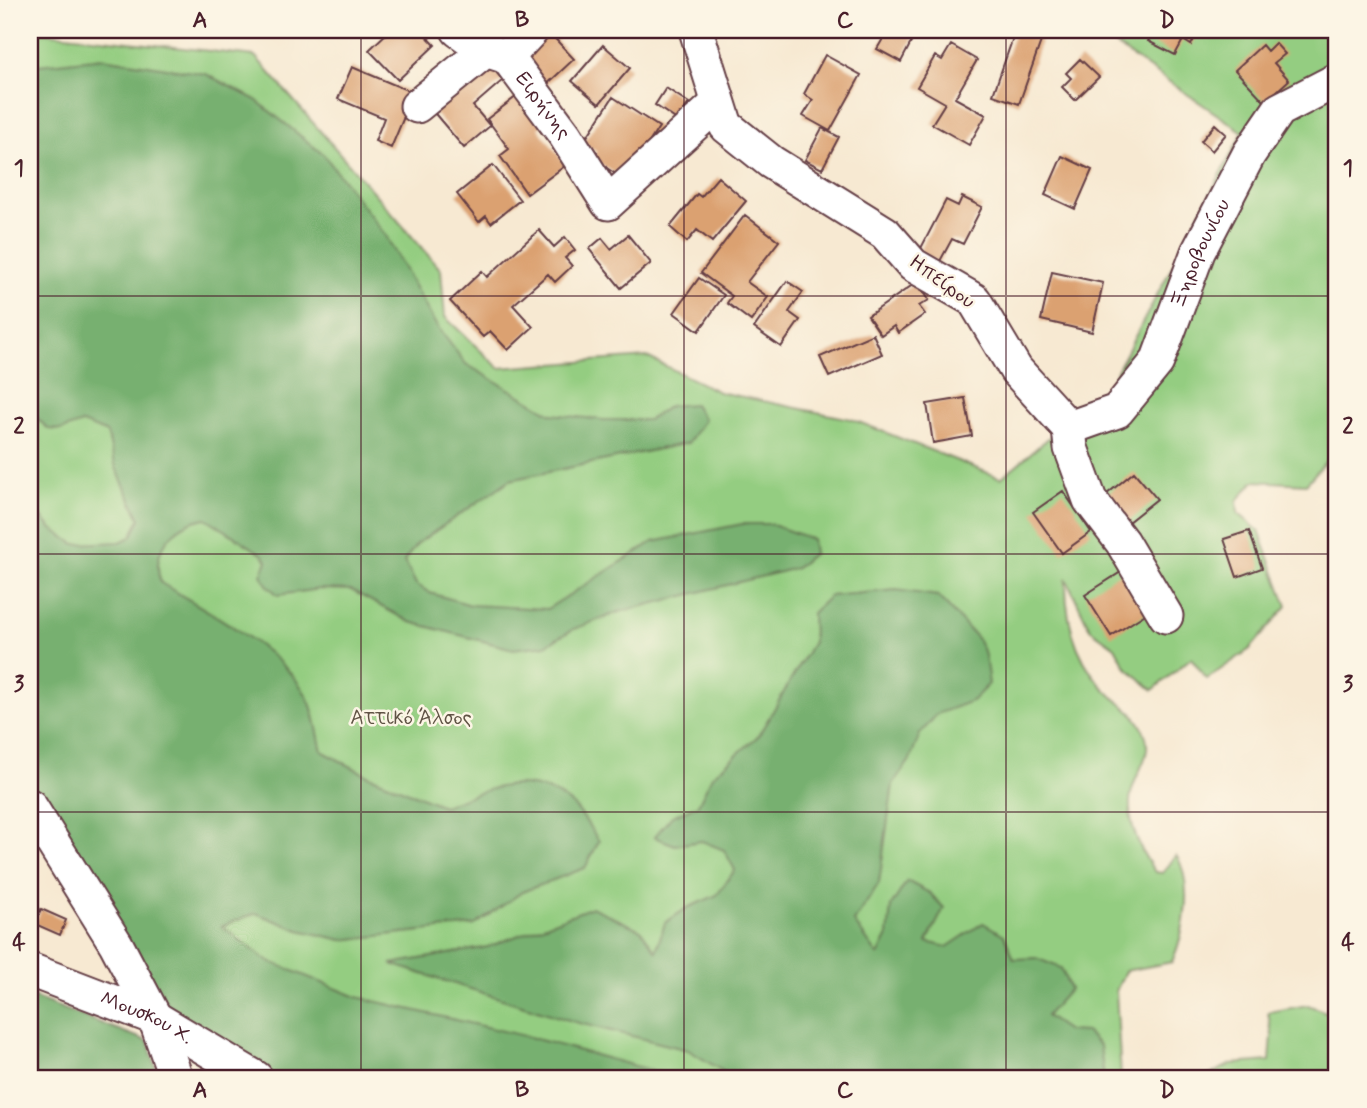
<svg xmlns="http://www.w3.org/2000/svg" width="1367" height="1108" viewBox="0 0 1367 1108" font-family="Mynerve,sans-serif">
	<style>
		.green { fill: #94cd81; stroke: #6f7656; stroke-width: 2 }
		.forest { fill: #77b06f; stroke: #60684d; stroke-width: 2 }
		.building { fill: #dba171 }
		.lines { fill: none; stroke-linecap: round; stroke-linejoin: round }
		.minor-casing { stroke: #643d44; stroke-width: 37 }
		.minor { stroke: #fff; stroke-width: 33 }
		.grid { fill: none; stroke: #4a1f2b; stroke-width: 2; stroke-opacity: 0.55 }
		.labels { text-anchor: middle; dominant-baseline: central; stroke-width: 5; stroke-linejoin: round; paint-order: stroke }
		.street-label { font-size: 21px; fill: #4a1f2b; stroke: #fcf5e5 }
		.park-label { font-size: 21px; fill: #605345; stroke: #fcf5e5 }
		.neatline { fill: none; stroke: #4a1f2b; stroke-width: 2.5 }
		.grid-label { font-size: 23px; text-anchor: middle; font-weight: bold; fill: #4a1f2b }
	</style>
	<rect width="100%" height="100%" fill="#fcf5e5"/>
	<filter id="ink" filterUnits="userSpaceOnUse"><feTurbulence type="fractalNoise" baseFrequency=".0143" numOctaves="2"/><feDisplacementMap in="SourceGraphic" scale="14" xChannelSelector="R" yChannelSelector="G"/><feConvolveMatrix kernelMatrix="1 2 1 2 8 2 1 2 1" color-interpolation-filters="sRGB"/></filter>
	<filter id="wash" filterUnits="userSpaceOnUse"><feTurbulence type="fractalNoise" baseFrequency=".00686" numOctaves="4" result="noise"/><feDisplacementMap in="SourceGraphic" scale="28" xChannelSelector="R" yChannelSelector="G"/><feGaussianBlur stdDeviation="1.57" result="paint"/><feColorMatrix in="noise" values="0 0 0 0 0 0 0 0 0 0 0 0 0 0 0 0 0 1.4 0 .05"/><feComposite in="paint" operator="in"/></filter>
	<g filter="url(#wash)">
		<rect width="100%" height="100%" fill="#f7e9d2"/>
		<path class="green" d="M1093 30H1337V457L1327 460 1306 484 1254 481 1237 501 1238 513 1259 531 1287 606 1250 649 1207 679 1191 658 1153 690 1126 667 1115 647 1090 629 1066 578C1065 624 1078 666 1113 697 1128 710 1140 717 1146 737 1151 757 1138 769 1133 787 1123 814 1139 850 1155 872L1163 873 1176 855C1194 882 1185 932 1172 962L1125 971 1116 991 1121 1078H278L57 826 30 786V31L255 56 441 270 445 317 499 368 647 357 719 392 851 419 1001 478 1108 388 1243 132Z
			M1337 1004V1078H1204L1231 1064 1270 1061 1272 1035 1268 1012 1308 1005 1326 1012Z"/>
		<path class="forest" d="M103 58 206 74 256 100 324 155 386 236 436 325 466 364 552 414 603 420H648L669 406 694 404 704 420 688 443 510 480 418 543 404 561 416 584 430 593 471 605 547 609 653 542 742 524H770L812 539 814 553 796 568 619 612 574 629 546 645 513 649 410 622 351 590 320 589 278 595 268 586 261 575 267 561 263 555 206 518C175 523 149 550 161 583 206 611 289 652 310 703 316 718 318 735 322 751L365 774 443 806C490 788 529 770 573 805 583 814 591 830 599 841L585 868 522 892 475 925 342 940 299 930 256 913 222 926 266 960 357 997 529 1037 679 1078H278L171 1016 30 786V504L52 529 75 544 120 542 131 537 140 519 116 468 107 433 82 423 62 430 48 429 30 411V66Z
			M896 590 938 596 977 638 985 655 989 684 972 701 937 714 920 734 910 760 893 784 879 883 854 922 878 955 888 935 891 906 907 881 930 893 944 908 927 942 947 947 983 923 1004 935 1014 959 1036 958 1061 968 1070 989 1046 1016 1068 1031 1086 1032 1100 1046 1104 1078H734L688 1050 575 1022 391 964 488 947 592 907 641 930 656 951 665 923 687 908 717 895 735 870 724 850 702 841 675 845 654 837 672 816 698 805 712 776 758 736 773 711 813 642 812 613 830 596Z
			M30 996 148 1041 159 1078H30Z"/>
		<g id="blocks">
			<path class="building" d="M390 30H421L435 45 398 80 369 50Z
				M547 30 574 59 543 88 516 58Z
				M888 30H909L916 33 901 62 877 49Z
				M1155 30H1199L1191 45 1183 40 1175 55 1148 41Z
				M1015 32 1041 41 1019 104 993 95Z
				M1275 43 1285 54 1274 63 1289 80 1265 102 1235 70 1262 45 1267 51Z
				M603 45 630 68 599 104 572 81Z
				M951 45 977 60 955 98 986 115 969 145 932 124 945 103 917 87 935 56 942 60Z
				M825 55 861 75 830 131 803 116 813 100 804 94Z
				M1080 59 1099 77 1075 100 1062 87 1071 78 1066 73Z
				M487 62 503 80 473 106 490 126 464 148 431 109Z
				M352 67 414 93 391 148 375 141 384 118 338 99Z
				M666 88 689 103 677 120 655 105Z
				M521 93 544 124 538 128 566 165 527 194 500 156 509 149 487 119Z
				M613 97 659 127 625 180 593 159 597 152 583 143Z
				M1215 124 1226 134 1212 151 1201 141Z
				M822 128 839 137 822 169 805 160Z
				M1062 156 1092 170 1075 209 1045 195Z
				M493 165 520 200 491 223 486 216 479 222 457 194Z
				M718 177 746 201 712 242 697 230 687 242 670 227 697 194 701 197Z
				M962 197 982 207 963 244 952 239 939 263 919 252 946 200 958 206Z
				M745 215 779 241 747 282 768 297 751 321 727 303 732 296 701 273Z
				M539 230 554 247 565 237 575 250 565 258 572 266 555 282 548 274 513 305 533 327 508 350 490 331 483 337 450 301 482 271 487 277Z
				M628 235 651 263 621 288 589 249 602 238 611 249Z
				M1052 272 1103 283 1092 332 1041 320Z
				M699 278 724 295 699 331 674 313Z
				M787 281 803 292 789 312 800 320 781 347 754 328Z
				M917 282 929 300 919 306 925 314 898 333 894 326 881 335 868 316Z
				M873 334 882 354 829 377 820 357Z
				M965 398 972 436 933 443 927 404Z
				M1134 472 1157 499 1123 526 1101 499Z
				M1063 491 1091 532 1062 553 1033 512Z
				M1249 531 1262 568 1237 577 1224 539Z
				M1121 572 1147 613 1111 636 1085 595Z
				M41 909 66 920 60 935 35 924Z"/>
		</g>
	</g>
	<g filter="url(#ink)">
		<use href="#blocks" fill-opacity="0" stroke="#643d44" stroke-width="2"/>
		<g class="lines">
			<g class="minor-casing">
				<g id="minor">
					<path id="s1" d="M458 30 486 50 507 57 565 135 608 203 718 103"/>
					<path d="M696 30 726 126 771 162 885 233 913 265 974 300 1016 370 1069 428 1071 448 1090 500 1122 542 1166 616"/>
					<path d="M507 57 532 30"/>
					<path d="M417 106 486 50"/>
					<path id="s2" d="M1069 428 1117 411 1157 362 1198 252 1249 154 1279 110 1337 80"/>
					<path d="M30 806 116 944 155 1018 176 1078"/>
					<path id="s3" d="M30 970 155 1018 256 1078"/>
				</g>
			</g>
			<use href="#minor" class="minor"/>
		</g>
	</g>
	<path class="grid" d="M361 30V1078M684 30V1078M1006 30V1078M30 296H1337M30 554H1337M30 812H1337"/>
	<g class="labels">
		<g class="street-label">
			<text stroke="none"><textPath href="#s1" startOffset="117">Ειρήνης</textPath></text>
			<text stroke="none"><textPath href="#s2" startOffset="231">Ξηροβουνίου</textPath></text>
			<text transform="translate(942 282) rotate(36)">Ηπείρου</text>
			<text stroke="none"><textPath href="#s3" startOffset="126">Μουσκου Χ.</textPath></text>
		</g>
		<g class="park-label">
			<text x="411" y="718">Αττικό Άλσος</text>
		</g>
	</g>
	<rect width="1367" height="1108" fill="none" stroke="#fcf5e5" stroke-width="77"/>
	<rect x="38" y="38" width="1290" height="1032" class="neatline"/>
	<g class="grid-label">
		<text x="200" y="27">A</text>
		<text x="522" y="27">B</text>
		<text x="845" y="27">C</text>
		<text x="1167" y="27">D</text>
		<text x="19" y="175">1</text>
		<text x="1348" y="175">1</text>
		<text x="19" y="433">2</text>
		<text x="1348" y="433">2</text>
		<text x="19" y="691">3</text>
		<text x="1348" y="691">3</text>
		<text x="19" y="949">4</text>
		<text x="1348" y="949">4</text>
		<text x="200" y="1097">A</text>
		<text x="522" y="1097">B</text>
		<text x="845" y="1097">C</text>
		<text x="1167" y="1097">D</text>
	</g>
</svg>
